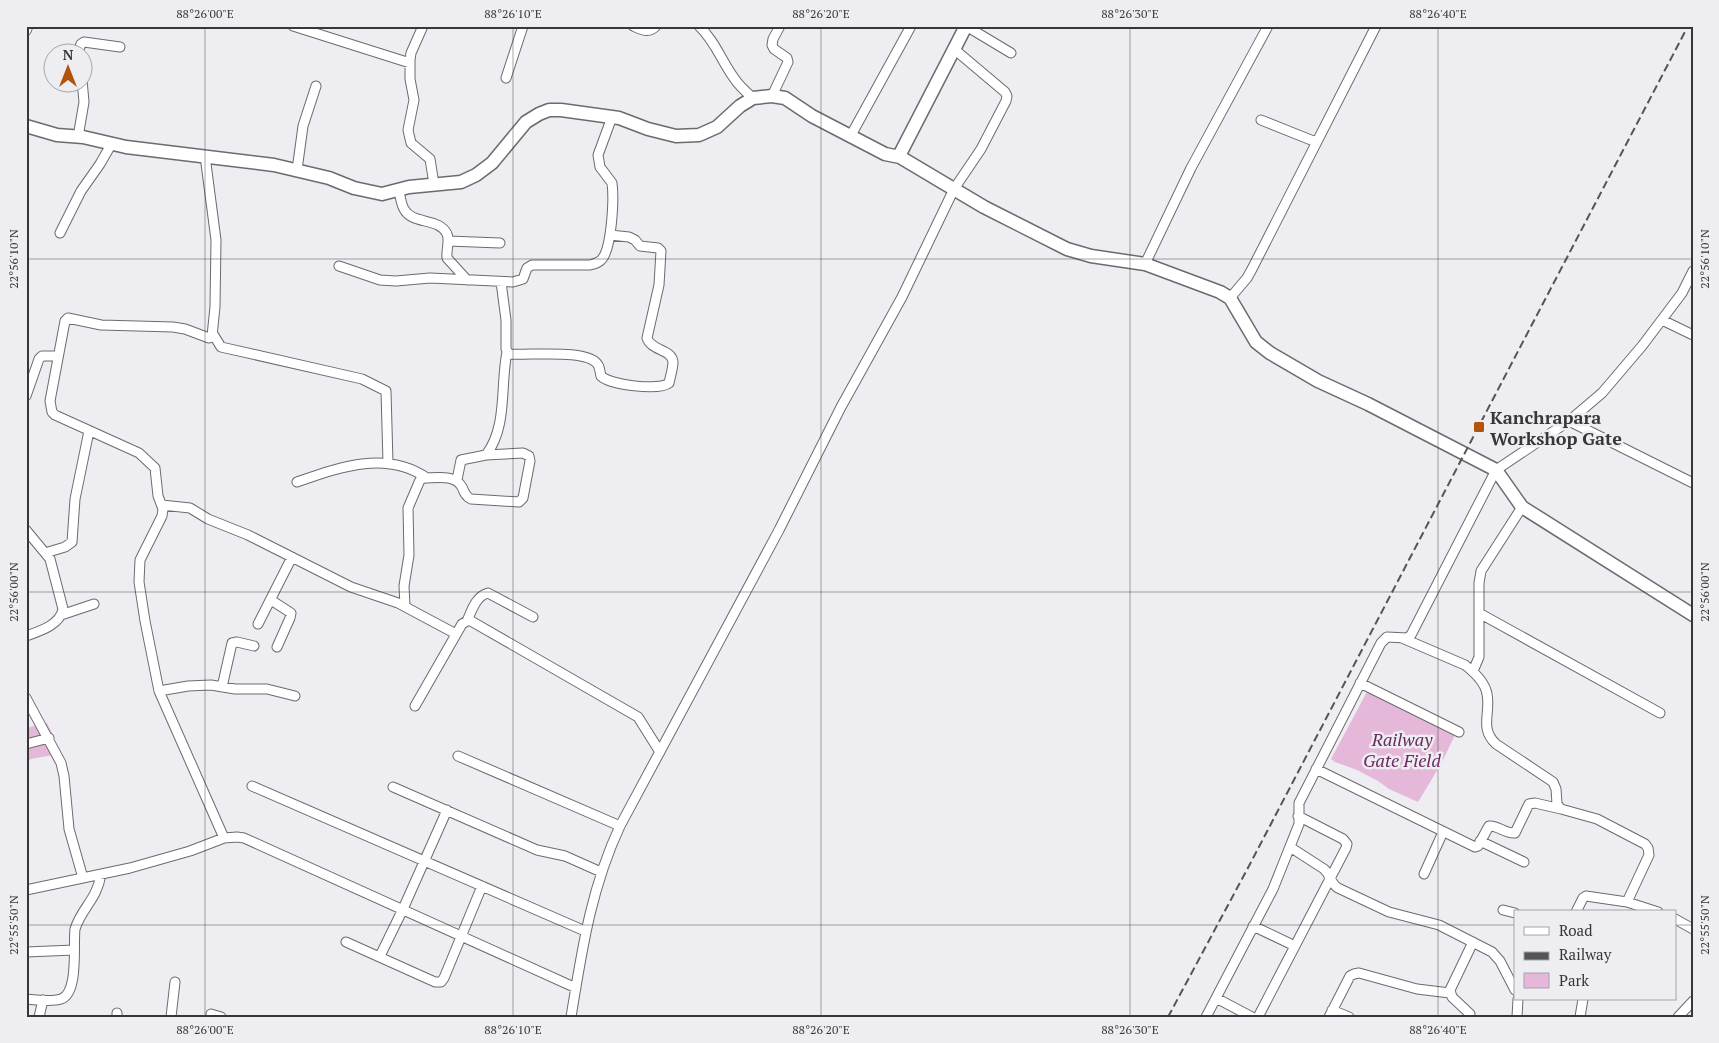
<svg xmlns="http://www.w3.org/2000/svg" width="1719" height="1043" viewBox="0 0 1719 1043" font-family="'PT Serif',serif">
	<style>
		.green { fill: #e5b7d9 }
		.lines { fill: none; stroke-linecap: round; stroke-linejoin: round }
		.street-casing { stroke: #6b6b6f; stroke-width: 11 }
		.secondary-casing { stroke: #6b6b6f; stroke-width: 15 }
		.street { stroke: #fff; stroke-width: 9 }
		.secondary { stroke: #fff; stroke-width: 12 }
		.rail { stroke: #555558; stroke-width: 2; stroke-dasharray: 8 4; stroke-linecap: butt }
		.ticks { fill: none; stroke: #373739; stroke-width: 1; stroke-opacity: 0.45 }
		.poi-dot { fill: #b2530a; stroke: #ededf2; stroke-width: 2 }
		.labels { text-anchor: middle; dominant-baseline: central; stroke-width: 5; stroke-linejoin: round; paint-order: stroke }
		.poi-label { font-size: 18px; font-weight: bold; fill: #373739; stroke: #ededf2; text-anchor: start }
		.park-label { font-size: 18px; font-style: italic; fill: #6e2a60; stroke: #ededf2 }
		.neatline { fill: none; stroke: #373739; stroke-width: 2 }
		.ticks-label { font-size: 12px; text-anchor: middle; fill: #373739 }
	</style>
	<rect width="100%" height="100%" fill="#ededf2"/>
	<path class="green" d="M1368 690 1455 735 1441 764 1418 802 1389 789 1378 781 1357 770 1335 762 1331 759Z
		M47 723 53 735 58 754 31 759 26 763V728Z"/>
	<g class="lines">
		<g class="street-casing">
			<path id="street" d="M293 26 410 63
				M423 26 411 53 410 60V79L414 100 408 130 411 143 430 159 434 184
				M633 26C642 30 649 34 656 26
				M699 26C715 41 721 60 734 78 739 86 746 92 753 98
				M966 26 1011 53
				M26 31 28 26
				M78 52 81 44 84 42 120 47
				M506 78 523 26
				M772 96 788 62 787 58 774 49 772 45 773 39 780 26
				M1261 120 1316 142
				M78 137 84 102 82 80
				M850 137 911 26
				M205 156 216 240 215 307 212 336 209 338 185 329 173 327 101 325 68 318 65 321 50 401 52 412 55 415 139 453 155 468 158 496 163 509 162 516 140 560 139 582 145 621 159 691 224 838
				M297 170 303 126 316 86
				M399 190C400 196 401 204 404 209 412 225 439 217 447 234 450 241 446 250 447 258L467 280
				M60 233 81 191 100 164 112 143
				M448 241 500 243
				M1145 264 1191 168 1268 26
				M339 266 380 280 396 281 430 278 513 282 523 279 527 268 532 265H590C594 264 598 263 601 260 612 250 614 198 612 183L600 167 598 155 612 117
				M501 282 506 320V349L509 354C526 356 589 348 598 365 600 368 600 373 601 376 610 385 659 391 669 383 670 377 673 369 673 362 672 349 651 351 647 338L659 285 661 251 658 248 640 246 635 240 629 237 610 235
				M1230 298 1247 278 1252 269 1376 26
				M1662 320 1693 335
				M213 334 221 347 362 379 386 391 388 463
				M26 396 39 359 42 356H58
				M1569 421 1602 393 1642 346 1682 293 1693 271
				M457 480 461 460 486 455C508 426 500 385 507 352
				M297 482C340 467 386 450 427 478
				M162 505 190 508 208 519 248 535 351 587 398 603 456 634
				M26 530 50 559 63 609C60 625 40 631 26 636
				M45 553 65 547 72 542 75 499 89 431
				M271 600 291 613 290 618 277 647
				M405 606 404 586 409 555 408 508 420 480 424 478C436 478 455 474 462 487 464 492 466 497 471 499L519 502 523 498 530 461 529 456 523 453 486 455
				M1479 613 1660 713
				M61 615 94 604
				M467 621C472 610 476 596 488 593L533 617
				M258 624 292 557
				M1402 638 1465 665C1474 672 1485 682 1487 694 1491 713 1479 728 1496 744L1553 782 1556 789 1557 804 1561 809 1597 819 1645 844 1648 848 1649 855 1627 902
				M1473 671 1479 657V583L1481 571 1522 507
				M1360 683 1459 732
				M222 687 232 643 237 642 254 646
				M159 691 188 686 211 685 235 689H267L295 696
				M26 698 61 763 64 776 69 829 83 878
				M415 706 462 624 467 621H471L638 717 660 752
				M26 744 49 738
				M458 756 620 826
				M1316 769 1475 847 1478 846 1489 826C1498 825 1505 834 1515 833L1529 804 1535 803 1561 809
				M252 786 585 931
				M393 787 537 850 565 856 601 872
				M1480 841 1524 862
				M1290 847 1324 869C1331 875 1330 883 1338 888L1389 912 1439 925 1492 952 1500 961 1515 990
				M1424 874 1443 832
				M26 890 130 868 190 851 224 838 237 837 244 838 576 988
				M1503 910 1515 913
				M1576 912 1583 898 1586 896 1627 902 1658 912
				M1675 919 1693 929
				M1253 926 1295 946
				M346 942 435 982H441L444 978 482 886
				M26 952 74 950
				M380 956 403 909 447 810
				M1216 998 1252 1017
				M26 999C37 1000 51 1002 61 999 79 993 73 944 75 929 82 907 97 900 101 874
				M1332 1010 1349 1017
				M117 1013V1017
				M211 1014 221 1017
				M1470 1014 1452 997 1450 990 1473 942
				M39 1017 43 1000
				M171 1017 175 982
				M571 1017C582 950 591 888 620 826L779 530 841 407 902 297 954 189 981 149 1006 101 1007 96 1005 92 954 49
				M1206 1017 1273 889 1299 824V803L1381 643 1387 637 1407 638 1411 635 1496 470 1569 421 1693 483
				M1258 1017 1346 848 1347 844 1343 839 1298 816
				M1329 1017 1350 976 1354 974 1359 973 1417 989 1450 993
				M1517 1017 1518 999
				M1580 1017 1583 999
				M1678 1017 1693 1001"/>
		</g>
		<g class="secondary-casing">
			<path id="secondary" d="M966 26 900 154V157L984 207 1067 249 1091 256 1145 264 1220 292 1230 298 1256 342 1270 353 1318 381 1368 404 1496 470 1522 507 1693 615
				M26 126 57 135 83 137 126 147 274 165 329 178 354 188 382 194 409 187 461 182 476 175 492 163 526 122 539 114 549 110H561L619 118 648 129 676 136 699 135 717 127 740 106 753 98 772 96 785 98 812 116 885 154 900 157"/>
		</g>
		<use href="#street" class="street"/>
		<use href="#secondary" class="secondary"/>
		<path class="rail" d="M1168 1017 1250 864 1688 26"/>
	</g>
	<path class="ticks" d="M205 26V1017M513 26V1017M821 26V1017M1130 26V1017M1438 26V1017M26 259H1693M26 592H1693M26 925H1515M1675 925H1693"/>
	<rect class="poi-dot" x="1473" y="421" width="12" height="12" rx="2.5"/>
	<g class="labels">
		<g class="poi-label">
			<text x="1490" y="417">Kanchrapara<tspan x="1490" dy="21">Workshop Gate</tspan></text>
		</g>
		<g class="park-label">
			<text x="1402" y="739">Railway<tspan x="1402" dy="21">Gate Field</tspan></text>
		</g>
	</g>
	<rect width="1719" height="1043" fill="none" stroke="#ededf2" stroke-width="55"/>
	<rect x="1514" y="910" width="162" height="90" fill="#ededf2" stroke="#a4a4a8"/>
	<rect x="1524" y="927" width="25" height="8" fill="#ffffff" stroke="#a4a4a8"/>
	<text x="1559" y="936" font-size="15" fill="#373739">Road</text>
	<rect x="1524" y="952" width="25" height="8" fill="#555558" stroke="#a4a4a8"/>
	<text x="1559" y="960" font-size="15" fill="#373739">Railway</text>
	<rect x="1524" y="973" width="25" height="15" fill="#e5b7d9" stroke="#a4a4a8"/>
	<text x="1559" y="986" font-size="15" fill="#373739">Park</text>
	<g transform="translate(68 68)"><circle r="24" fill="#ededf2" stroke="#a4a4a8"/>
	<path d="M0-4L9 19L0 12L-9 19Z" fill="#b2530a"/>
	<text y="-8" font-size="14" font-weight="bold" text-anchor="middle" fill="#373739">N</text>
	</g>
	<rect x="28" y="28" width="1664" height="988" class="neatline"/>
	<g class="ticks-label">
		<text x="205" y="18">88°26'00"E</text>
		<text x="513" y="18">88°26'10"E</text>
		<text x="821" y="18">88°26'20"E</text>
		<text x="1130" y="18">88°26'30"E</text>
		<text x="1438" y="18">88°26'40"E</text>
		<text transform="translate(14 259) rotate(-90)" y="4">22°56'10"N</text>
		<text transform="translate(1705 259) rotate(-90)" y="4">22°56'10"N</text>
		<text transform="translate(14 592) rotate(-90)" y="4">22°56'00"N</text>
		<text transform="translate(1705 592) rotate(-90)" y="4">22°56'00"N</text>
		<text transform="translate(14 925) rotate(-90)" y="4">22°55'50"N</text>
		<text transform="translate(1705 925) rotate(-90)" y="4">22°55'50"N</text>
		<text x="205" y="1034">88°26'00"E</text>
		<text x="513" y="1034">88°26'10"E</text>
		<text x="821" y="1034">88°26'20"E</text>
		<text x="1130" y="1034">88°26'30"E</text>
		<text x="1438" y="1034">88°26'40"E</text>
	</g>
</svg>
